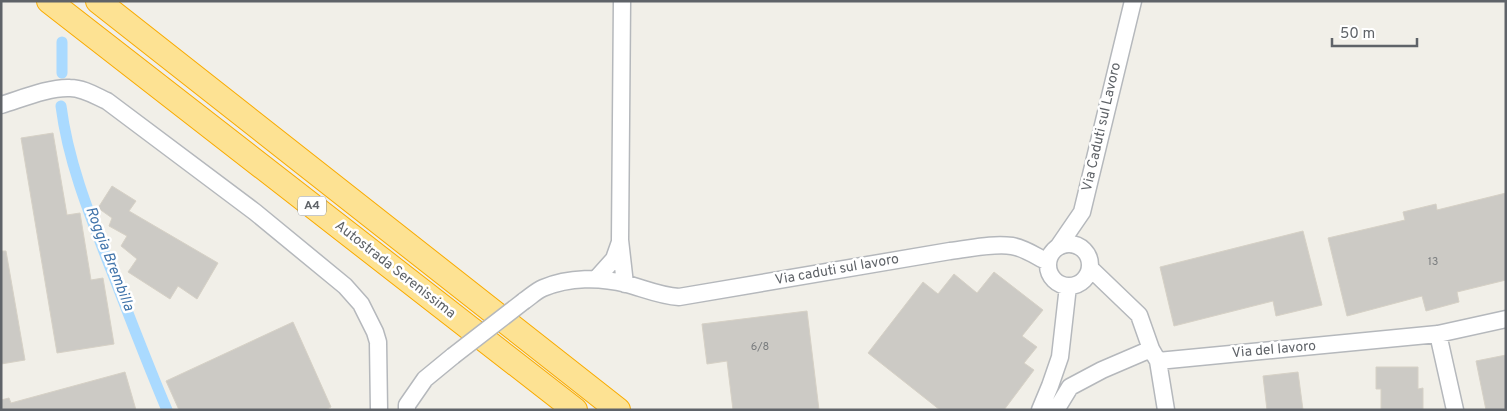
<svg xmlns="http://www.w3.org/2000/svg" width="1507" height="411" viewBox="0 0 1507 411" font-family="Overpass,sans-serif">
	<style>
		.lines { fill: none; stroke-linecap: round; stroke-linejoin: round }
		.canal { stroke: #aadaff; stroke-width: 11 }
		.building { fill: #cccac5; stroke: #d6d1c6 }
		.minor-casing { stroke: #b5b8bc; stroke-width: 19 }
		.highway-casing { stroke: #f9ab00; stroke-width: 26 }
		.minor { stroke: #fff; stroke-width: 16 }
		.highway { stroke: #fde293; stroke-width: 24 }
		.minor-bridge-casing { stroke: #b5b8bc; stroke-width: 19; stroke-linecap: butt }
		.minor-bridge { stroke: #fff; stroke-width: 16 }
		.labels { text-anchor: middle; dominant-baseline: central; stroke-width: 5; stroke-linejoin: round; paint-order: stroke }
		.number-label { font-size: 11px; fill: #7a7d7f }
		.shield { fill: #fff; stroke: #8f9295; stroke-width: 1 }
		.shield-label { font-size: 12px; font-weight: bold; fill: #5f6368 }
		.street-label { font-size: 14px; fill: #5f6368; stroke: #fff }
		.water-label { font-size: 15px; font-style: italic; fill: #4174aa; stroke: #fff }
	</style>
	<rect width="100%" height="100%" fill="#f1efe8"/>
	<g class="lines">
		<path class="canal" d="M62 42V73
			M61 106C68 162 90 216 110 267 129 315 147 363 167 410"/>
	</g>
	<path class="building" d="M53 133 67 215 80 213 91 280 103 278 114 344 57 353 21 138Z
		M112 186 136 201 129 211 218 263 197 299 178 286 170 299 128 272 137 259 121 246 127 236 109 226 112 218 98 208Z
		M1506 193V280L1457 292 1459 302 1426 311 1422 296 1347 316 1328 238 1405 220 1403 212 1436 204 1437 210Z
		M1303 231 1322 305 1276 316 1273 301 1174 326 1160 267Z
		M1 251H6L25 360 1 364Z
		M994 272 1043 310 1022 336 1037 347 1024 363 1034 370 1004 410H940L868 353 923 282 938 294 954 274 977 293Z
		M807 311 819 410H733L727 361 707 364 702 324Z
		M293 322 331 407 325 410H179L166 381Z
		M1506 355V410H1486L1476 361Z
		M1376 367H1418V389L1423 388V410H1381V389H1376Z
		M125 372 136 410H1V400L9 398 11 403Z
		M1298 372 1303 410H1267L1263 376Z"/>
	<g class="lines">
		<g class="minor-casing">
			<path id="minor" d="M622 1 620 240 625 284
				M1 105C21 99 49 87 70 88 83 88 96 96 107 101L255 212 345 286 361 304 375 332 378 342 379 410
				M1048 265a21 21 0 1 1 42 0a21 21 0 1 1-42 0Z
				M1058 247 1082 212 1133 1
				M1090 268 1139 315 1151 349 1158 361 1438 334 1506 319
				M596 279 614 259 620 242
				M524 301C530 297 536 291 543 288 569 277 600 277 627 284 645 289 661 296 679 297L950 251C969 249 992 243 1012 246 1025 248 1037 257 1048 262
				M1438 334 1455 410
				M1158 361 1166 410
				M407 410V405L425 379 453 356
				M1040 410 1050 386 1060 357 1068 286
				M1056 410 1070 387 1102 370 1151 349"/>
		</g>
		<g class="highway-casing">
			<path id="highway" d="M49 1 575 410
				M98 1 618 410"/>
		</g>
		<use href="#minor" class="minor"/>
		<use href="#highway" class="highway"/>
		<g class="minor-bridge-casing">
			<path id="minor-bridge" d="M453 356 524 301"/>
		</g>
		<use href="#minor-bridge" class="minor-bridge"/>
	</g>
	<g class="labels">
		<g class="number-label">
			<text x="1433" y="262">13</text>
			<text x="760" y="347">6/8</text>
		</g>
		<rect class="shield" x="298" y="196.5" width="28" height="19" rx="4"/>
		<g class="shield-label">
			<text x="312" y="206">A4</text>
		</g>
		<g class="street-label">
			<text transform="translate(1102 127) rotate(-77)">Via Caduti sul Lavoro</text>
			<text transform="translate(395 270) rotate(38)">Autostrada Serenissima</text>
			<text transform="translate(837 270) rotate(-10)">Via caduti sul lavoro</text>
			<text transform="translate(1274 350) rotate(-5)">Via del lavoro</text>
		</g>
		<g class="water-label">
			<text transform="translate(109 259) rotate(69)">Roggia Brembilla</text>
		</g>
	</g>
	<rect width="1507" height="411" fill="none" stroke="#5f6368" stroke-width="5"/>
	<path d="M1332 38v8h85v-8" fill="none" stroke="#5f6368" stroke-width="2.5"/>
	<text x="1340" y="38" font-size="15" fill="#5f6368" stroke="#ffffff" stroke-width="4" paint-order="stroke">50 m</text>
</svg>
